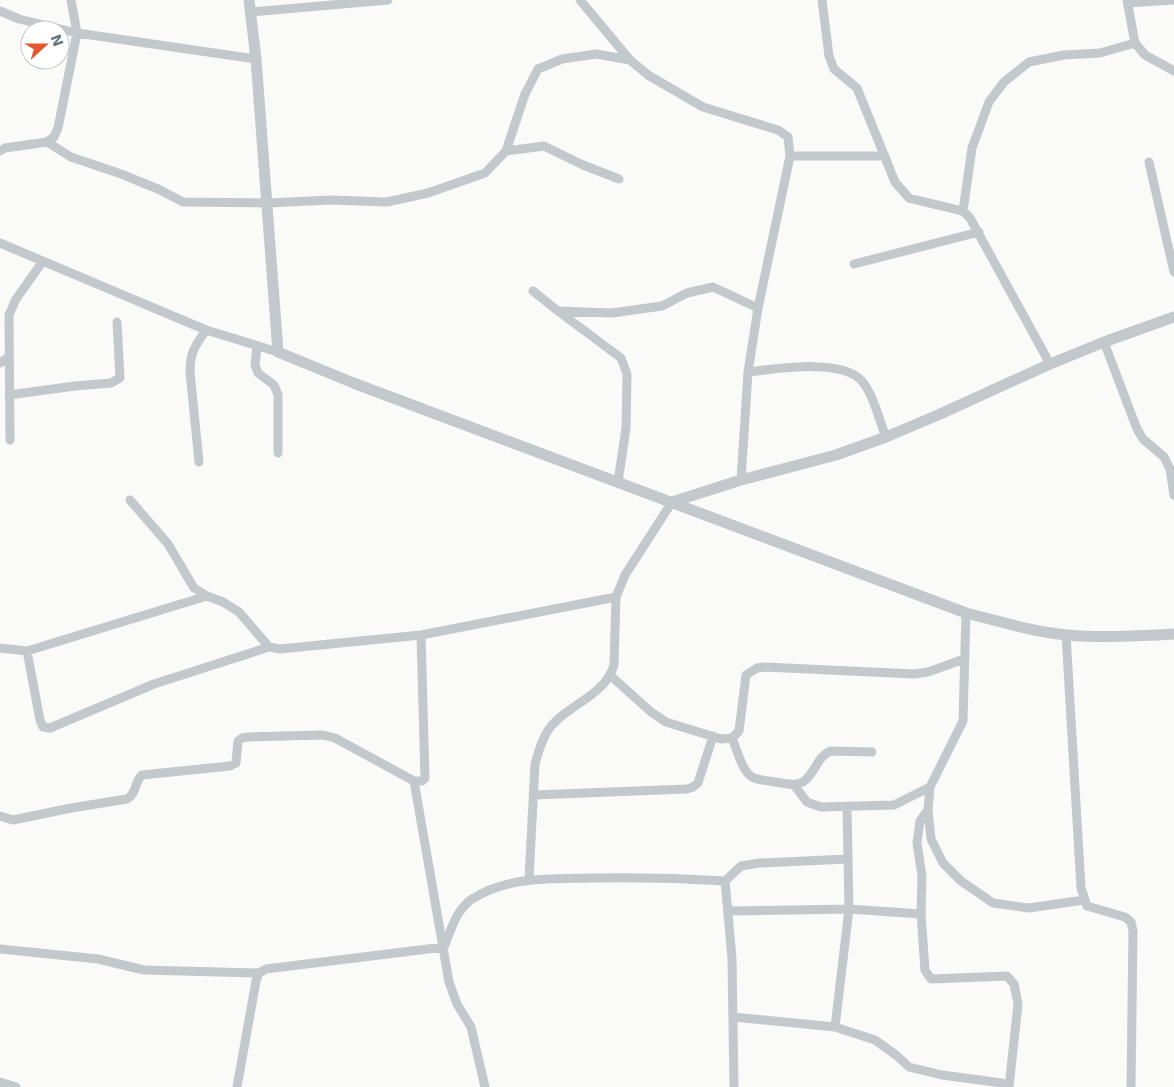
<svg xmlns="http://www.w3.org/2000/svg" width="1174" height="1087" viewBox="0 0 1174 1087" font-family="'DejaVu Sans',sans-serif">
	<style>
		.lines { fill: none; stroke-linecap: round; stroke-linejoin: round }
		.minor { stroke: #c3c8cc; stroke-width: 9 }
		.tertiary { stroke: #c3c8cc; stroke-width: 11 }
	</style>
	<rect width="100%" height="100%" fill="#fafaf8"/>
	<g class="lines">
		<path class="minor" d="M580 0 630 60 648 75 703 107 778 130 788 137 790 156 758 308 748 372 741 480
			M822 0 829 56 834 69 857 88 895 182 909 198 963 211 970 218 1050 364
			M1127 0 1135 43 1145 55 1174 71
			M1128 3 1174 0
			M0 11 19 19 77 33 256 59
			M251 12 388 0
			M47 142 71 157 121 174 158 189 183 202 267 203 331 200 387 202 428 193 485 173 506 151 544 146 583 165 619 179
			M0 151 5 148 47 142 54 137 58 128 77 33 71 0
			M506 151 525 94 538 69 562 59 596 54 630 60
			M790 156H885
			M1149 162 1174 272
			M963 211 972 148 989 102 1004 82 1029 62 1064 55 1100 53 1135 43
			M0 243 206 330 278 352
			M854 264 979 232
			M533 291 558 311 612 313 662 306 687 293 713 287 758 308
			M558 311 621 358 627 374 626 428 618 482
			M1104 342 1137 429 1143 439 1164 457 1170 469 1174 495
			M257 346 255 365 258 373 274 385 278 395V453
			M0 363 9 357
			M748 372C776 369 840 358 861 380 873 393 879 420 886 437
			M9 395 75 386 111 383 120 378 117 322
			M10 440 9 315 16 299 43 261
			M199 462 190 372C190 352 195 346 206 330
			M130 500 168 544 194 588 207 596 223 602 239 612 269 647
			M966 613 963 721 930 787 928 810 931 839 943 863 961 881 993 903 1029 908 1084 900
			M1066 635 1081 888 1087 906 1125 917 1131 922 1133 931 1131 1087
			M0 648 27 651 207 596
			M27 651 40 720 43 727 50 728 154 684 269 647 280 649 421 635 616 597
			M611 676 651 712 666 722 721 739 732 738 739 731 746 675 757 668 765 667 914 674 928 672 964 659
			M732 738C737 749 742 773 754 778 762 781 772 781 781 783 789 784 795 786 803 782 815 774 817 756 831 751L872 752
			M414 781 449 982 457 1004 471 1027 485 1087
			M794 785 807 802 821 807 894 805 930 787
			M534 795 687 789 693 787 698 783 713 736
			M928 810 920 821 917 843 922 876 921 914 925 970 931 979 1007 976 1014 984 1018 1004 1009 1087
			M0 816 13 820 71 808 127 799C137 794 134 782 142 775L230 766 236 763 238 741 242 738 248 737 323 735 335 738 414 781H422L425 778 421 635
			M529 879 535 764C539 750 544 732 555 722 574 703 606 693 614 665L616 597 625 575 672 502
			M725 881 732 958 734 1087
			M728 911 849 909 921 914
			M0 949 98 959 144 970 259 973
			M733 1017 835 1027 875 1040 896 1055 909 1067 942 1075 1002 1083 1006 1087
			M835 1027 849 909 847 807
			M0 1082 16 1087
			M237 1087 256 981 259 973 266 969 444 947C451 930 456 910 472 899 508 876 551 879 591 878 636 877 680 878 725 881L741 866 760 863 848 859"/>
		<path class="tertiary" d="M249 0 256 59 278 352 356 384 966 613C999 621 1033 632 1067 635 1102 638 1139 636 1174 634
			M672 502 741 480 836 455 886 437 938 415 1050 364 1104 342 1174 317"/>
	</g>
	<g transform="translate(45 45) rotate(69)"><circle r="24" fill="#ffffff" stroke="#c1c8cd"/>
	<path d="M0-4L9 19L0 12L-9 19Z" fill="#e4572e"/>
	<text y="-8" font-size="14" font-weight="bold" text-anchor="middle" fill="#657683">N</text>
	</g>
</svg>
